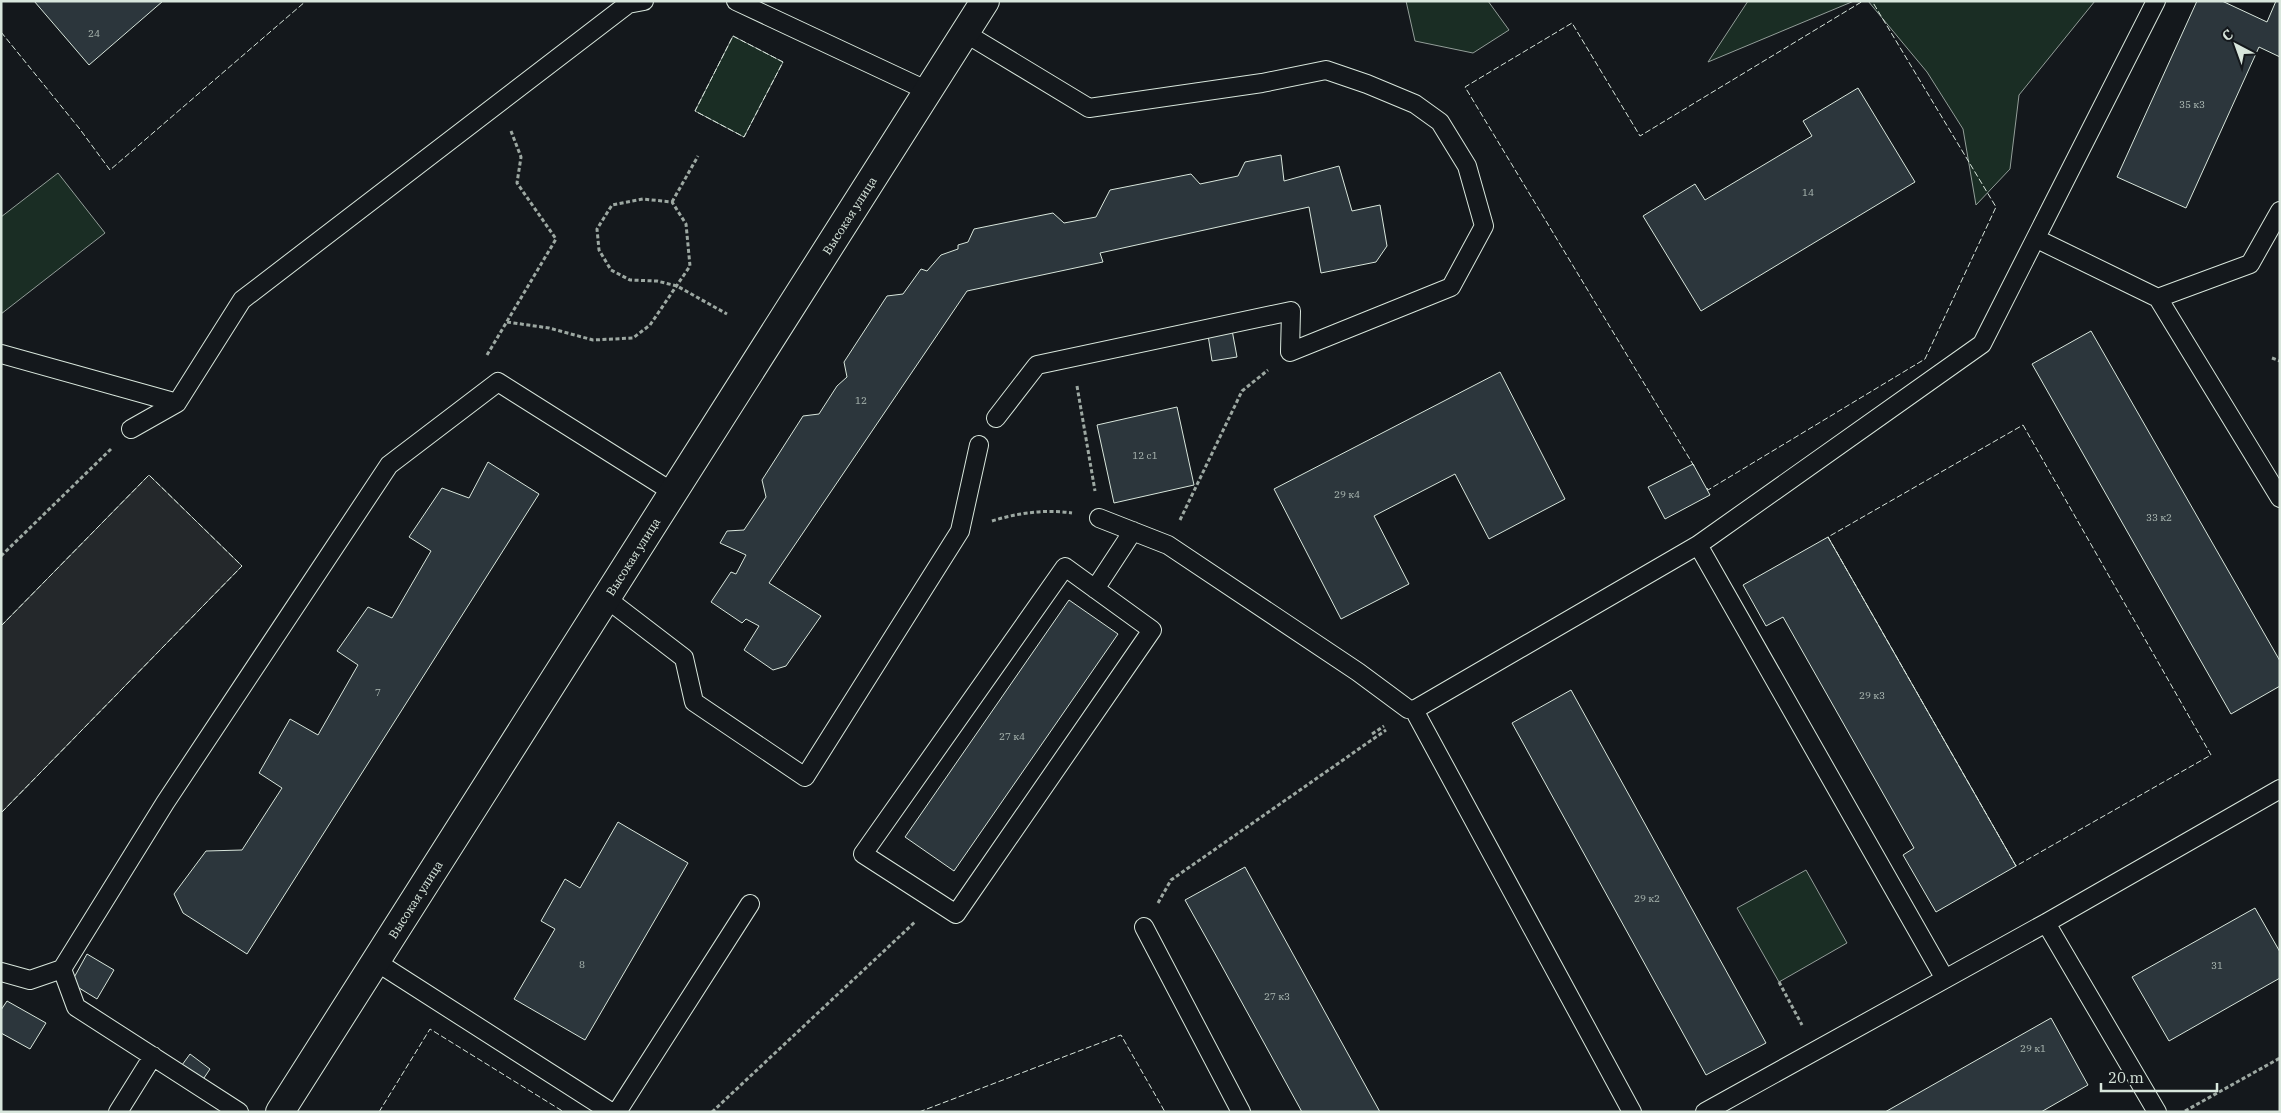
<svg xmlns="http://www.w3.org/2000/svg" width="2281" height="1113" viewBox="0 0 2281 1113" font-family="'IBM Plex Serif',serif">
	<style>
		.green { fill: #1a2d24; stroke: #939e99 }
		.parking { fill: #24282b; stroke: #939e99 }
		.building { fill: #2c363c; stroke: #d8e6dc }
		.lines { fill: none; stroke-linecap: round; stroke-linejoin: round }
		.lane-casing { stroke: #d8e6dc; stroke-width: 20 }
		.street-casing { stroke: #d8e6dc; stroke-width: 30 }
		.path { stroke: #9da8a2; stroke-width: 3; stroke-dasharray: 4 2.5; stroke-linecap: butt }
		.lane { stroke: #14181c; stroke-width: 18 }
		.street { stroke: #14181c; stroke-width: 28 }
		.fence { stroke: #d8e6dc; stroke-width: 1; stroke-dasharray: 6 2.5; stroke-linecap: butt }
		.labels { text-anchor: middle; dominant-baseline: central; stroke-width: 4; stroke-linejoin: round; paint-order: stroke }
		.number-label { font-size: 10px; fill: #adbab4 }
		.street-label { font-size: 12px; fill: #d8e6dc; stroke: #14181c }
	</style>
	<rect width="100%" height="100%" fill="#14181c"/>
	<path class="green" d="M1406 1H1488L1509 30 1473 53 1415 41Z
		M1748 1H1854L1708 62Z
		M1868 1H2095L2019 95 2010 169 1976 205 1963 129 1927 72Z
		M733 36 783 62 744 137 695 111Z
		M58 173 105 233 1 314V217Z
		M1806 870 1847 943 1779 982 1737 908Z"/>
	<path class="parking" d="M149 475 242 566 1 813V626Z"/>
	<path class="building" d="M34 1H163L89 65Z
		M2197 1H2222L2267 22 2276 1H2280V57L2259 47 2186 208 2117 177Z
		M1858 88 1915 182 1701 311 1643 216 1695 184 1705 200 1812 136 1803 121Z
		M1281 155 1284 181 1339 166 1352 211 1380 205 1387 246 1376 262 1321 273 1309 207 1100 253 1103 262 967 291 769 583 821 616 786 666 773 670 744 650 759 626 746 619 742 623 711 602 731 572 736 574 746 555 720 543 727 531 744 530 766 497 762 480 803 416 819 414 837 386 847 377 844 362 887 296 903 294 921 269 927 271 941 255 958 249V245L968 242 974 229 1053 213 1064 223 1096 217 1110 190 1191 174 1200 184 1238 176 1245 162Z
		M1232 330 1237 357 1212 361 1208 335Z
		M2091 331 2280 661V686L2231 714 2032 364Z
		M1500 372 1565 499 1489 539 1455 474 1374 516 1409 584 1341 619 1274 489Z
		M1177 407 1194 485 1114 503 1097 425Z
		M488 462 539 494 247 954 183 913 174 894 206 851 242 850 282 788 259 773 290 719 318 735 358 665 337 651 368 607 392 618 431 551 409 537 442 488 469 498Z
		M1693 464 1710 495 1665 519 1648 487Z
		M1828 537 2016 866 1936 912 1903 855 1914 848 1783 617 1766 626 1743 585Z
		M1069 600 1118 634 954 871 905 837Z
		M1571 690 1766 1043 1706 1075 1512 723Z
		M618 822 688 863 585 1040 514 999 555 929 541 921 565 879 580 888Z
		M1245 867 1380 1112H1302L1218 959 1185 900Z
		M2255 908 2280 952V978L2169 1041 2132 977Z
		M87 954 114 970 97 999 71 983Z
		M7 1001 46 1023 30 1049 1 1033V1010Z
		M2051 1018 2088 1085 2041 1112H1885Z
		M190 1054 210 1069 202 1081 182 1065Z"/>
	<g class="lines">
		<g class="lane-casing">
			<path id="lane" d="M736 1 928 91
				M965 33 1089 108 1262 83 1326 70 1367 84 1415 104 1440 122 1467 166 1484 226 1451 287 1290 352 1291 311 1037 365 996 418
				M2037 239 2158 298 2280 498
				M2158 298 2250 264 2280 211
				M1 354 177 403
				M131 429 177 403 242 300 628 4 644 1
				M1099 518 1168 545 1358 672 1408 709 1414 710
				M1698 545 1945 979
				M1065 567 1152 630 956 914 863 854Z
				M1095 589 1133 531
				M607 599 684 658 694 702 805 777 960 531 979 445
				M2046 923 2157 1112
				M1144 927 1241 1112
				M375 961 611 1112
				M1 972 30 980 62 969
				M118 1112 153 1056
				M239 1112 76 1007 62 969 165 803 389 465 498 382 674 493
				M617 1112 750 904
				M1632 1112 1414 710 1698 545 1982 344 2156 1
				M1705 1112 2046 923 2280 789"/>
		</g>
		<g class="street-casing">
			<g id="street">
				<path id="s1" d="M280 1112 985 1"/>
			</g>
		</g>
		<path class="path" d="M672 202 698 156
			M507 322 549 328 593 340 633 338 650 325 690 266 686 224 672 202 643 199 612 205 597 229 599 250 611 270 630 280 657 281 677 286 727 314
			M487 355 556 239 517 183 521 157 511 131
			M2272 358 2280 361
			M1077 386 1095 491
			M1180 520 1242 391 1268 370
			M992 521C1017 513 1045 509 1072 513
			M1 556 111 449
			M1372 734 1384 726
			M1158 903 1171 880 1386 730
			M1779 982 1802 1025
			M2185 1111 2280 1058
			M712 1112 916 921"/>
		<use href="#lane" class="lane"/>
		<use href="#street" class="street"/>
		<path class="fence" d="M1 32 79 128 110 170 306 1
			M733 36 783 62 744 137 695 111Z
			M2023 425 2211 755 2016 866 1828 537Z
			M1694 466 1465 87 1572 23 1640 136 1863 1
			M1707 488 1708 490 1925 359 1996 207 1872 1
			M1 626 149 475 242 566 1 813
			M379 1112 430 1029 564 1112
			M919 1112 1121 1035 1165 1112"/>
	</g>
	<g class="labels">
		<g class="number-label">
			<text x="94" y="33">24</text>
			<text x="2192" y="104">35 к3</text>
			<text x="1808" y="192">14</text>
			<text x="861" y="400">12</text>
			<text x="1145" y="455">12 с1</text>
			<text x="1347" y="494">29 к4</text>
			<text x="2159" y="517">33 к2</text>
			<text x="378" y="692">7</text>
			<text x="1872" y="695">29 к3</text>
			<text x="1012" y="736">27 к4</text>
			<text x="1647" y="898">29 к2</text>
			<text x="582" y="964">8</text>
			<text x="2217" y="965">31</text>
			<text x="1277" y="996">27 к3</text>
			<text x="2033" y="1048">29 к1</text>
		</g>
		<g class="street-label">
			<text stroke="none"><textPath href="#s1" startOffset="1062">Высокая улица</textPath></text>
			<text stroke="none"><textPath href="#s1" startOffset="658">Высокая улица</textPath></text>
			<text stroke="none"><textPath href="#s1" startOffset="252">Высокая улица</textPath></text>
		</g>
	</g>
	<rect width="2281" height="1113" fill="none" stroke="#d8e6dc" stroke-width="5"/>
	<g transform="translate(2236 45) rotate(319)" stroke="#14181c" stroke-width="4" paint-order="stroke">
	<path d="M0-4L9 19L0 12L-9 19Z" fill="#d8e6dc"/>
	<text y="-8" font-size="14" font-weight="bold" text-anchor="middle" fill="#d8e6dc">С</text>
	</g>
	<path d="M2101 1083v8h116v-8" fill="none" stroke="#d8e6dc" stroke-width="2.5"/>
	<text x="2108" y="1083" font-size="15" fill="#d8e6dc" stroke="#14181c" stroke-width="4" paint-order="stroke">20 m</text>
</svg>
